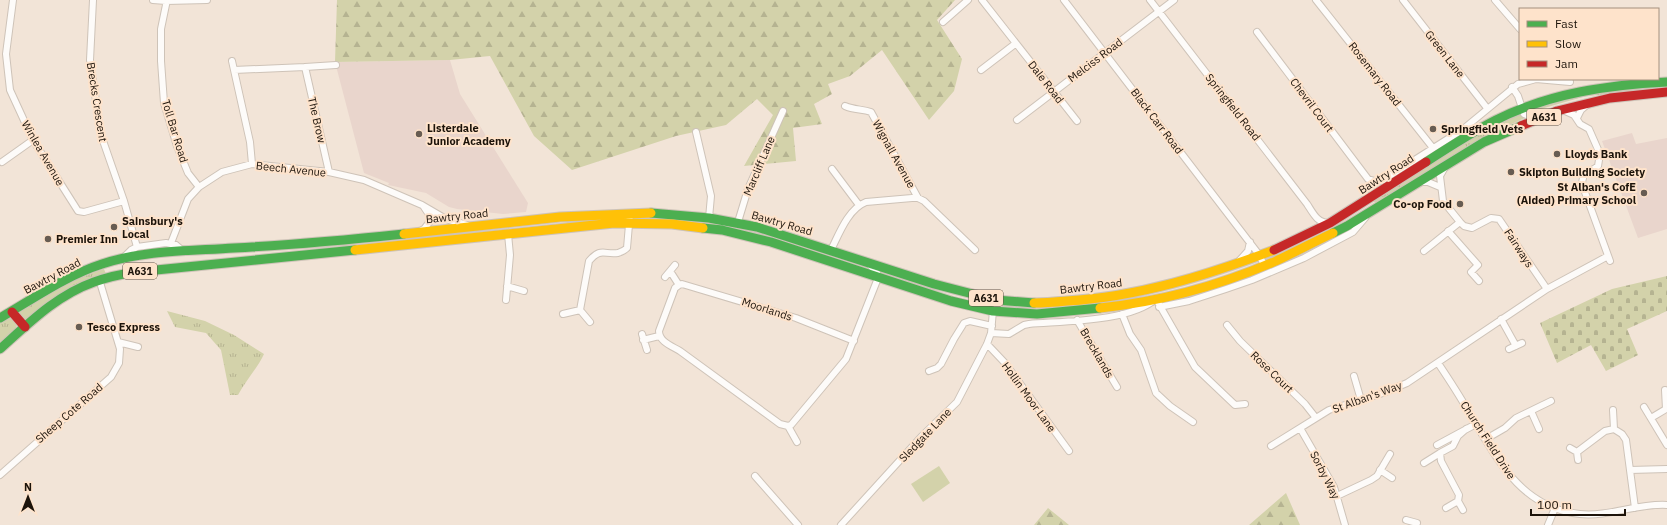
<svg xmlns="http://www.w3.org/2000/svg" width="1667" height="525" viewBox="0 0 1667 525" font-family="'IBM Plex Sans',sans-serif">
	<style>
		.education { fill: #e9d5cc }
		.grass { fill: url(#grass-tufts) }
		.forest { fill: url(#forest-firs) }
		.cemetery { fill: url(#cemetery-stones) }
		.pitch { fill: #d3d2aa }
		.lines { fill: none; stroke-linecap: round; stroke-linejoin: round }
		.street-casing { stroke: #cec3b8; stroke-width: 8 }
		.fast-casing { stroke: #cec3b8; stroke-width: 11 }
		.slow-casing { stroke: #cec3b8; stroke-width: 11 }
		.jam-casing { stroke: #cec3b8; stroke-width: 11 }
		.street { stroke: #fdfbf9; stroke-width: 6 }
		.fast { stroke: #4caf50; stroke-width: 9 }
		.slow { stroke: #ffc107; stroke-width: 9 }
		.jam { stroke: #c62828; stroke-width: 9 }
		.poi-dot { fill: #675c52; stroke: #fee3cb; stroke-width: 1.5 }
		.labels { text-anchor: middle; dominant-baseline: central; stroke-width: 4; stroke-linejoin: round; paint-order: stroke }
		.shield { fill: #fee3cb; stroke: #605144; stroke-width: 1 }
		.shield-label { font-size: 10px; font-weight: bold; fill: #1c130a }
		.street-label { font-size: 11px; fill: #1c130a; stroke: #fee3cb }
		.poi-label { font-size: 11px; font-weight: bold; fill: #1c130a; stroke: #fee3cb; text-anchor: start }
	</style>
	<defs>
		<pattern id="grass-tufts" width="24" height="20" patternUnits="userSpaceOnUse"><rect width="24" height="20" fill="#d3d2aa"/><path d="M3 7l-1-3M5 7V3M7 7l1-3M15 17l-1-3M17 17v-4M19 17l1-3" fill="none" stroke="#b5b391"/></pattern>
		<pattern id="forest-firs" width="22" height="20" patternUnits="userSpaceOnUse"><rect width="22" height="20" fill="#d3d2aa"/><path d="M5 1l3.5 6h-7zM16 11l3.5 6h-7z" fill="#b5b391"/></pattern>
		<pattern id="cemetery-stones" width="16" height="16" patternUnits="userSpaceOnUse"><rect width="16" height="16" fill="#d3d2aa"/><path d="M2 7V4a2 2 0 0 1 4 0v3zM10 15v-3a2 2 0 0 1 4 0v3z" fill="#b5b391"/></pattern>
	</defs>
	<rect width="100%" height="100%" fill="#f2e4d7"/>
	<path class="education" d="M450 60 460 94 528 203 526 212 503 214 457 209 449 207 426 193 388 185 389 183 364 173 335 62Z
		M1632 133 1636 144 1667 138V229L1638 238 1602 141Z"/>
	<path class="grass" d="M1667 85V89L1586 96 1534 111H1529L1530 108 1590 92Z
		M1519 112 1527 117C1473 140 1425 173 1376 204L1373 200 1465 141Z
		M104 269 106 274C74 280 49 302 25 322L18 313C43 293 74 278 104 269Z
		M167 311 205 321 234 335 264 354C257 369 246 380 238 395H230L221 350 206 333 175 327Z
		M10 318 14 319 17 324 16 329 0 342V322Z"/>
	<path class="forest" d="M337 0H955L937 20 962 59 954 91 929 120 882 50 850 76 828 84 832 94 814 104 822 124 793 128 796 161 744 166 773 115 757 99 726 125 676 136 572 170 534 136 490 56 450 60 335 62Z
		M1286 493 1300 525H1249Z
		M1048 508 1069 525H1034Z"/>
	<path class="cemetery" d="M1667 276V311L1627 329 1638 355 1606 371 1591 345 1557 363 1540 323 1612 289Z"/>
	<path class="pitch" d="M939 466 950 483 923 502 911 484Z"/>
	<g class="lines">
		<g class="street-casing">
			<path id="street" d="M13 0 6 54 10 90 33 140 78 211 84 212 124 201
				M93 0 90 60 101 135 124 201 137 247
				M153 0 166 1 207 0
				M167 0 161 29V61L164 103 177 146 188 173 199 187
				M982 0 1077 121
				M1064 0 1257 252 1265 266
				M1150 0 1307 204C1313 213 1317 223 1329 223
				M1316 0 1433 148
				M1403 0 1487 108
				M1495 0 1520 29
				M943 22 968 0
				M1257 32 1368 179 1378 182 1383 180 1462 130 1518 84 1536 79 1570 82
				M232 61 234 70
				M305 67 336 65
				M981 70 1015 44
				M1512 87 1518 96 1524 114 1529 116 1545 113
				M845 106C854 110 862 109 871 112L918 198
				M1563 110 1574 115 1580 124 1589 129 1600 154 1598 166C1589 174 1583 170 1582 184L1610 261
				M1577 118 1581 110 1588 104
				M1017 120 1174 0
				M696 132 711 196 709 218
				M2 162 33 140
				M252 164 250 142 234 70 305 67 329 172
				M1445 167 1440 176 1443 201 1460 222 1464 226 1472 228 1491 218 1499 219 1547 289
				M832 169 859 205
				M1421 182H1428L1440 187
				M738 222 748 189 783 111
				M420 231 424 229 431 220 430 216 424 207
				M1448 231 1478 265 1471 272 1479 281
				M171 243 188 199 199 187 222 172 252 164 329 172 364 180 422 205 446 219 467 225
				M831 250C839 234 848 209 866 202L912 198H918L924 201 975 250
				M1424 251 1460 222
				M122 259 131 250 137 247 166 243 176 245 183 251
				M1239 261 1248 251 1250 242
				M670 271 679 285
				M665 277 675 265
				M507 286 524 291
				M506 300 510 255 508 234
				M1159 307 1189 301 1226 289 1252 280 1304 258 1353 232 1365 218
				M580 310 590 322
				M993 311 991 333 1009 334 1024 325 1029 324C1064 321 1129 322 1156 299L1195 367 1235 405 1245 404
				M563 314 580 310 589 261C601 247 604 255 618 253 621 252 625 250 627 248L630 213
				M1122 314 1130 334 1141 350 1156 393 1170 406 1193 422
				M1501 319 1516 346
				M1077 320 1117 387
				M1227 325 1240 341 1305 404 1316 418
				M642 334 647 350
				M643 340 659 336
				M854 341 796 318 682 284 679 285 675 288 659 331C659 342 672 346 680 351L780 424 788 426 791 425 846 359 878 278 877 273 870 265
				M118 342 138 347
				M987 344 1005 363 1069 451
				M1509 349 1522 343
				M1438 363C1448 378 1458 393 1467 409 1495 455 1519 508 1580 514 1609 517 1638 503 1667 505
				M929 371 937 368 941 364 954 339 964 323 970 321 992 326
				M1354 376 1361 400
				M1644 407 1667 445
				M1613 410 1614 429 1622 434 1626 440 1635 508
				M1531 411 1539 429
				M1651 418 1666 409 1665 390
				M788 426 797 442
				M1300 428 1334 487 1345 525
				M1486 439 1505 428 1516 418 1551 401
				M1437 445 1476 424
				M1271 446 1329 410 1383 393 1407 383 1547 289 1608 256
				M1570 448 1577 452 1578 460
				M1577 452 1605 431 1614 429
				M1424 463 1440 453
				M1380 470 1392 478
				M1630 470 1667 469
				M0 475 111 377 119 363 120 349 99 279
				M755 476 798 525
				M1337 496 1371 480 1377 476 1390 454
				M1458 501 1463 510
				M1446 508 1458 501 1459 495 1441 461 1440 453 1453 446 1458 436 1466 429
				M1406 520 1417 523
				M841 525 922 436 957 402 987 344 991 333
				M1548 525 1555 508"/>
		</g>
		<g class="fast-casing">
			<path id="fast" d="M1426 162C1449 147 1472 132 1496 120 1550 93 1608 85 1667 82
				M651 213 709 218 757 227 934 284 996 300 1034 303
				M703 228 722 230 771 242 951 301 993 311 1037 314 1100 308
				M1333 233 1347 226 1484 142 1521 126
				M0 318C33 299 65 276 102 264 144 250 191 251 234 248 291 245 347 240 404 234
				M0 349C29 323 57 295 94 282 108 277 122 274 136 272L355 250"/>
		</g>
		<g class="slow-casing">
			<path id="slow" d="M404 234 560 217 651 213
				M355 250 614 223 672 224 703 228
				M1034 303C1045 303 1056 302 1067 301 1138 297 1208 275 1274 250
				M1100 308C1160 302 1221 285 1276 261 1295 252 1314 242 1333 233"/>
		</g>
		<g class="jam-casing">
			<path id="jam" d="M1521 126 1557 111 1610 98 1667 92
				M1274 250 1330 223 1426 162
				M12 312 25 327"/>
		</g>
		<use href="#street" class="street"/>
		<use href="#fast" class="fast"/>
		<use href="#slow" class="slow"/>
		<use href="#jam" class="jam"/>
	</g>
	<g class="poi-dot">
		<circle cx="1433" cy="129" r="4"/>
		<circle cx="419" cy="134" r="4"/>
		<circle cx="1557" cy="154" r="4"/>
		<circle cx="1511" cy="172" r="4"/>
		<circle cx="1644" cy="193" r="4"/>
		<circle cx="1460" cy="204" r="4"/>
		<circle cx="114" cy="227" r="4"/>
		<circle cx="48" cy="239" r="4"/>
		<circle cx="79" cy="327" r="4"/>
	</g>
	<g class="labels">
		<g class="shield">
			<rect x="1527" y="109" width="34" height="16" rx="3"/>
			<rect x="123" y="263" width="34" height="16" rx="3"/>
			<rect x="969" y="290" width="34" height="16" rx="3"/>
		</g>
		<g class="shield-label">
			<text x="1544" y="117">A631</text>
			<text x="140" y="271">A631</text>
			<text x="986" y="298">A631</text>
		</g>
		<g class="street-label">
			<text transform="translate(1445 54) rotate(52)">Green Lane</text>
			<text transform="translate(1095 60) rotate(-37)">Melciss Road</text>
			<text transform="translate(1375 74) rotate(52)">Rosemary Road</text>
			<text transform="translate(1046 82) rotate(52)">Dale Road</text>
			<text transform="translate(97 102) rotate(81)">Brecks Crescent</text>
			<text transform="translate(1312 105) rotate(53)">Chevril Court</text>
			<text transform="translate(1233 107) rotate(52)">Springfield Road</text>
			<text transform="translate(317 120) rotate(77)">The Brow</text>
			<text transform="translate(1157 121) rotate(53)">Black Carr Road</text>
			<text transform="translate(175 131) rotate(73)">Toll Bar Road</text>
			<text transform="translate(43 153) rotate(60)">Winlea Avenue</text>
			<text transform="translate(894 154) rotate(61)">Wignall Avenue</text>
			<text transform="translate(759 166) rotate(-67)">Marcliff Lane</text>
			<text transform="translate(291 169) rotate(6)">Beech Avenue</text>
			<text transform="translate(1386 174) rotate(-33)">Bawtry Road</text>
			<text transform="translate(457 216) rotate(-6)">Bawtry Road</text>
			<text transform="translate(782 223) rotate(16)">Bawtry Road</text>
			<text transform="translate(1519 248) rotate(57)">Fairways</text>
			<text transform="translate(52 276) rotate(-28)">Bawtry Road</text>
			<text transform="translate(1091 286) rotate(-7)">Bawtry Road</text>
			<text transform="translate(767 309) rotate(18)">Moorlands</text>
			<text transform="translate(1097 353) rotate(60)">Brecklands</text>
			<text transform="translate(1272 372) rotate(44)">Rose Court</text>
			<text transform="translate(1029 397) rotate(54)">Hollin Moor Lane</text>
			<text transform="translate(1367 397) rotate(-20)">St Alban's Way</text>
			<text transform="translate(69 413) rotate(-41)">Sheep Cote Road</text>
			<text transform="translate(925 435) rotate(-46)">Sledgate Lane</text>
			<text transform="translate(1488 440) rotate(57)">Church Field Drive</text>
			<text transform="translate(1325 475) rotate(63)">Sorby Way</text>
		</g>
		<g class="poi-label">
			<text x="427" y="128">Listerdale<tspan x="427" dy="13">Junior Academy</tspan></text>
			<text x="1441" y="129">Springfield Vets</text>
			<text x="1565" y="154">Lloyds Bank</text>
			<text x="1519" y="172">Skipton Building Society</text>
			<text x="1636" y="187" text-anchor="end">St Alban's CofE<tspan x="1636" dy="13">(Aided) Primary School</tspan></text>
			<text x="1452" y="204" text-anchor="end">Co-op Food</text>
			<text x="122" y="221">Sainsbury's<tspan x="122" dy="13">Local</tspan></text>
			<text x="56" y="239">Premier Inn</text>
			<text x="87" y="327">Tesco Express</text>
		</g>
	</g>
	<rect x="1519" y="8" width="140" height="72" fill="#fee3cb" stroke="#a4907e"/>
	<rect x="1527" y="21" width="20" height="6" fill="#4caf50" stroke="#a4907e"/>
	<text x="1555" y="28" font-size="12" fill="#1c130a">Fast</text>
	<rect x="1527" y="41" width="20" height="6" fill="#ffc107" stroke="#a4907e"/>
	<text x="1555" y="48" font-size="12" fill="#1c130a">Slow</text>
	<rect x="1527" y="61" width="20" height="6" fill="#c62828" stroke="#a4907e"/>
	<text x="1555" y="68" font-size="12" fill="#1c130a">Jam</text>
	<g transform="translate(28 497)" stroke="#fee3cb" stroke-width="3" paint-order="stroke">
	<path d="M0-3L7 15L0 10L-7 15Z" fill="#1c130a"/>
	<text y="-6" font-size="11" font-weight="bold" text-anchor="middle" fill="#1c130a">N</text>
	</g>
	<path d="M1531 509v6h94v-6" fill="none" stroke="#1c130a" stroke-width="2"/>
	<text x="1537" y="509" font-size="12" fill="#1c130a" stroke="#fee3cb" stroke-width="3" paint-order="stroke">100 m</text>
</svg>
